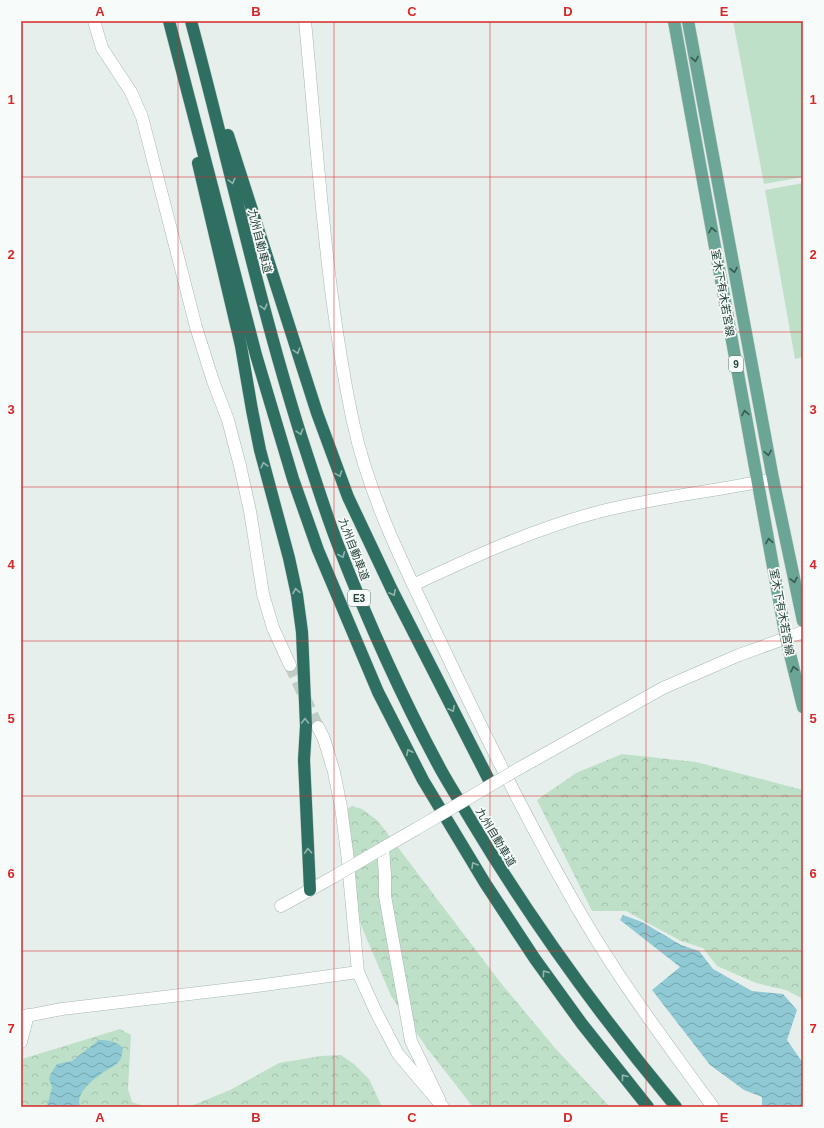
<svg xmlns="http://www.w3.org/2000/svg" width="824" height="1128" viewBox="0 0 824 1128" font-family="Helvetica,'Noto Sans JP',sans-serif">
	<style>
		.forest { fill: url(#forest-crowns) }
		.green { fill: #bfe0c8 }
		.water { fill: url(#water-waves) }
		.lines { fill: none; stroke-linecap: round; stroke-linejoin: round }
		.tertiary-tunnel { stroke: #bfccc8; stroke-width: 12; stroke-dasharray: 12 6; stroke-linecap: butt }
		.minor-casing { stroke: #a8b8b2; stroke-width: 13 }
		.tertiary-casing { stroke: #a8b8b2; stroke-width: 13 }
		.primary-casing { stroke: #c2cac8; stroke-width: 13 }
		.motorway-casing { stroke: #c2cac8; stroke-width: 13 }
		.minor { stroke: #fff; stroke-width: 12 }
		.tertiary { stroke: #fff; stroke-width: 12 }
		.primary { stroke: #6aa596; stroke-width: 12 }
		.motorway { stroke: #2f6f62; stroke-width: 12 }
		.tertiary-bridge-casing { stroke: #a8b8b2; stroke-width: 13; stroke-linecap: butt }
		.tertiary-bridge { stroke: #fff; stroke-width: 12 }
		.oneway { stroke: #365b51 }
		.oneway2 { stroke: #93b5ae }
		.grid { fill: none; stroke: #d62828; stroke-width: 1; stroke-opacity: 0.55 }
		.labels { text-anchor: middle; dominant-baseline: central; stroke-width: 3.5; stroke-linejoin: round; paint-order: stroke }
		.shield { fill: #f7fbf9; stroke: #637a73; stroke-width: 1 }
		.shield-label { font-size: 10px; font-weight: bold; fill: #24423a }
		.street-label { font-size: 11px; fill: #24423a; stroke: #f7fbf9 }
		.neatline { fill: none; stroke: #d62828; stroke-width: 1.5 }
		.grid-label { font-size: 13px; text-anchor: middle; font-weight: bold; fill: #d62828 }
	</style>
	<defs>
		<pattern id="forest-crowns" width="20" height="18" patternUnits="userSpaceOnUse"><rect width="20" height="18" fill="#bfe0c8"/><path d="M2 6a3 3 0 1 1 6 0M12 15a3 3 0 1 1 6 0" fill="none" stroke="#a4c1ad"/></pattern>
		<pattern id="water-waves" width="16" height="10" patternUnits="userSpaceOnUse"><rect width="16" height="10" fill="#8ec9d4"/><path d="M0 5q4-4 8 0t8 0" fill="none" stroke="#74a5ad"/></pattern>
	</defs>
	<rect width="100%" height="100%" fill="#e6efeb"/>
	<path class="forest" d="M622 754 696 762 803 790V999L786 990 756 983 717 966 703 948 681 941 626 911H592L537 800 576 773Z
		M352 806 362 809 378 821 500 982 555 1048 610 1107H473L427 1048 391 996 361 925 346 879 343 811Z
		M120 1029 131 1035 128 1089 132 1102 144 1106H191L230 1090 279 1063 321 1056 341 1055 354 1064 369 1079 382 1107H21L22 1059Z"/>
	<path class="green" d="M733 21H803V177L764 184Z
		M803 183V357L795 359 765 190Z"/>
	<path class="water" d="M623 915 642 922 681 945 699 951 713 969 752 991 783 994 797 1010 787 1040 803 1063V1107H762V1097L744 1090 710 1065 652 990 680 967 620 920Z
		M99 1040C108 1040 116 1041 123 1048 122 1052 122 1057 120 1060 116 1066 110 1068 105 1071 94 1079 75 1092 80 1107H47L52 1087 49 1079 50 1075 57 1064 72 1061Z"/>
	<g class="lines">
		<path class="tertiary-tunnel" d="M290 665 318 727"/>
		<g class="minor-casing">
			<path id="minor" d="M383 848 385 875V896L411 1041 439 1099
				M281 906 335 876
				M21 1042 28 1015"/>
		</g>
		<g class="tertiary-casing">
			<path id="tertiary" d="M94 21 102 48 131 92 142 117 196 327 213 381 228 420 240 466 250 511 263 594 273 628 290 665
				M305 21C318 154 325 290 353 422 370 501 408 574 443 647 486 738 531 829 582 916 621 983 668 1045 713 1107
				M413 585C475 556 536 528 602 511 658 497 716 491 773 479
				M318 727 324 739 334 772 341 807 347 852 358 972 376 1012 398 1054 443 1107
				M518 769 663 688 739 655 803 632
				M383 848 416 829
				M21 1017 62 1009 257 986 358 972"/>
		</g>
		<g class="primary-casing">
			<path id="primary" d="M674 21 786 638 803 707
				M688 21 773 479 803 621"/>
		</g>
		<g class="motorway-casing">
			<path id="motorway" d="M169 21 256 355 293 479 318 550 378 692 423 780 485 883 535 959 582 1024 648 1107
				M191 21C228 159 258 299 301 436 313 472 324 509 338 545 368 622 402 698 441 770 451 788 462 805 472 822 532 922 601 1017 676 1107
				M228 135 317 413 348 497 392 590 491 784
				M198 163 241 346 252 410 260 450 289 558 297 595 302 632 306 726 304 760 310 890"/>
		</g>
		<use href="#minor" class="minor"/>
		<use href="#tertiary" class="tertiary"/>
		<use href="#primary" class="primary"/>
		<use href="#motorway" class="motorway"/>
		<g class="tertiary-bridge-casing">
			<path id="tertiary-bridge" d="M416 829 518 769
				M335 876 383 848"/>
		</g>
		<use href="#tertiary-bridge" class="tertiary-bridge"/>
	</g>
	<defs><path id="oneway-chevron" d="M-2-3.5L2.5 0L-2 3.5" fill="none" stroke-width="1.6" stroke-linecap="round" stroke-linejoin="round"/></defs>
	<g class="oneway">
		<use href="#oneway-chevron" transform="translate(695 59) rotate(79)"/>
		<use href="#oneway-chevron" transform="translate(712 230) rotate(-100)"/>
		<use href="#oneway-chevron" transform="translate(734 270) rotate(79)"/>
		<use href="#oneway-chevron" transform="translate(745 413) rotate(-100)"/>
		<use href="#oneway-chevron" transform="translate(768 453) rotate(79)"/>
		<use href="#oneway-chevron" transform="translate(769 541) rotate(-100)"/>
		<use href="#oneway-chevron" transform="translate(794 580) rotate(78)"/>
		<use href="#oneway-chevron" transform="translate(794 669) rotate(-104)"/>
	</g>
	<g class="oneway2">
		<use href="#oneway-chevron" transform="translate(232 181) rotate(76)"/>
		<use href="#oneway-chevron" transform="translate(264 307) rotate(75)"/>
		<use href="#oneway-chevron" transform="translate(297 351) rotate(72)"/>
		<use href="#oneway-chevron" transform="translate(300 432) rotate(73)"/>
		<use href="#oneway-chevron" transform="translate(264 465) rotate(-104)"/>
		<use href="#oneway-chevron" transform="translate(339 474) rotate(70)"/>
		<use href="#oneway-chevron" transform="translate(342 555) rotate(68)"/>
		<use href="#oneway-chevron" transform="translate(296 591) rotate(-101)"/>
		<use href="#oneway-chevron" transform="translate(393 593) rotate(64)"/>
		<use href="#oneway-chevron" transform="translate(452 709) rotate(63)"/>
		<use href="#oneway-chevron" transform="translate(305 721) rotate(-91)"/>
		<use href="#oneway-chevron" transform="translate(409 752) rotate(-117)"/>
		<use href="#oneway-chevron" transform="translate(308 851) rotate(-93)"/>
		<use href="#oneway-chevron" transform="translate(474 865) rotate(-121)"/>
		<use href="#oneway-chevron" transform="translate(545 973) rotate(-126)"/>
		<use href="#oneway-chevron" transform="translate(624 1077) rotate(-128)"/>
	</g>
	<path class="grid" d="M178 21V1107M334 21V1107M490 21V1107M646 21V1107M21 177H803M21 332H803M21 487H803M21 641H803M21 796H803M21 951H803"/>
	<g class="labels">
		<g class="shield">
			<rect x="729" y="356" width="14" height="16" rx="3"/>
			<rect x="348" y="590" width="22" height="16" rx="3"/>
		</g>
		<g class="shield-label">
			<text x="736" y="364">9</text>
			<text x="359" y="598">E3</text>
		</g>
		<g class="street-label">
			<text transform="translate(260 241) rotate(76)">九州自動車道</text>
			<text transform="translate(723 293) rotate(80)">室木下有木若宮線</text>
			<text transform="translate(354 549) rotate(69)">九州自動車道</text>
			<text transform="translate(782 612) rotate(79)">室木下有木若宮線</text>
			<text transform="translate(496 837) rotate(59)">九州自動車道</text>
		</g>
	</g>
	<rect width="824" height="1128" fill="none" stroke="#f7fbf9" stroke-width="44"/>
	<rect x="22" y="22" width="780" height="1084" class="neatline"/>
	<g class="grid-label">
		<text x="100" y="16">A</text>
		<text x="256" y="16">B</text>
		<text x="412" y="16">C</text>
		<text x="568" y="16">D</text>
		<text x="724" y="16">E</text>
		<text x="11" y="104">1</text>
		<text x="813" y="104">1</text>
		<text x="11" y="259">2</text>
		<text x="813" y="259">2</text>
		<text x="11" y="414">3</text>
		<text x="813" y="414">3</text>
		<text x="11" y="569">4</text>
		<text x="813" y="569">4</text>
		<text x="11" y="723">5</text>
		<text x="813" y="723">5</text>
		<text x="11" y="878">6</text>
		<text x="813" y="878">6</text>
		<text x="11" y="1033">7</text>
		<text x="813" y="1033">7</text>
		<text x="100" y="1122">A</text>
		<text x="256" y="1122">B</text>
		<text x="412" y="1122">C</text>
		<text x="568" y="1122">D</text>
		<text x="724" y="1122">E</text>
	</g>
</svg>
